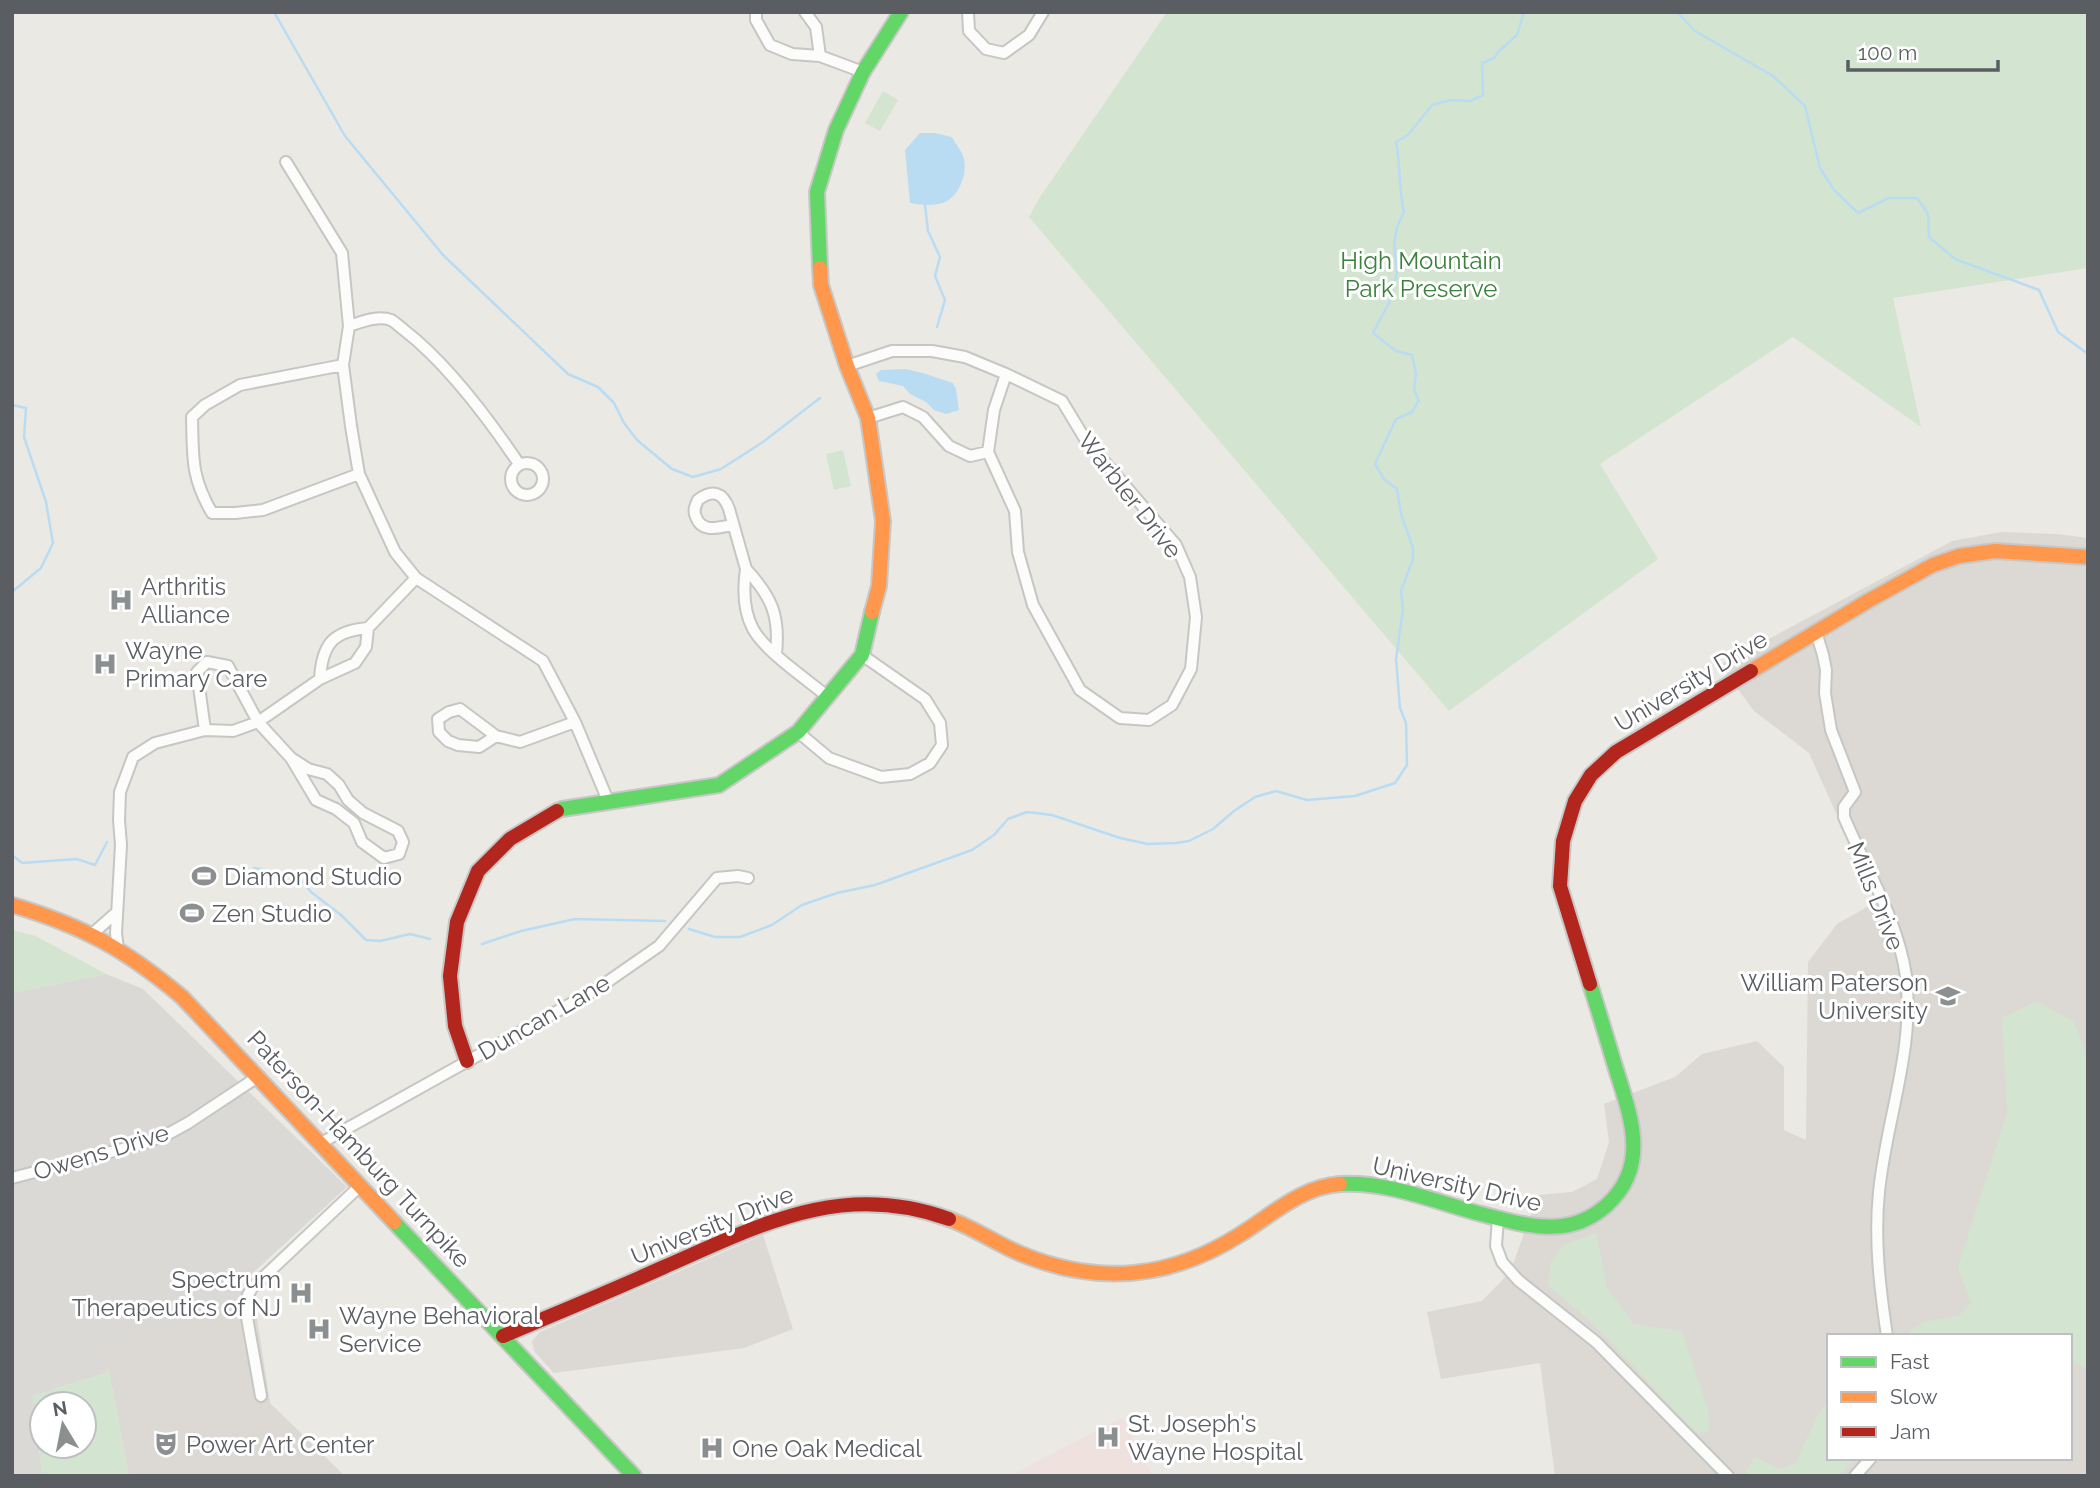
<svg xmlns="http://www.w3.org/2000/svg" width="2100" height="1488" viewBox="0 0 2100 1488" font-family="Raleway,sans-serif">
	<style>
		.industrial { fill: #dbd9d5 }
		.education { fill: #dcd9d4; fill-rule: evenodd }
		.medical { fill: #efe1de }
		.green { fill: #d3e5d0; fill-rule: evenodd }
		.water { fill: #badcf3 }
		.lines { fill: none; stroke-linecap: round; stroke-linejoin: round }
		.stream { stroke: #badcf3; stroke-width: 2.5 }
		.street-casing { stroke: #c6c6c5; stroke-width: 14 }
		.fast-casing { stroke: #c7c7c6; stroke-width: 18 }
		.slow-casing { stroke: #c7c7c6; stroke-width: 18 }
		.jam-casing { stroke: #c7c7c6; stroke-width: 18 }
		.street { stroke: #fcfcfb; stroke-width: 10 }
		.fast { stroke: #63d668; stroke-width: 14 }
		.slow { stroke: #ff974d; stroke-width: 14 }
		.jam { stroke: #b3261e; stroke-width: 14 }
		.labels { text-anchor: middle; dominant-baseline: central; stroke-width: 6; stroke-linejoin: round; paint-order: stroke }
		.park-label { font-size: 24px; fill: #3a813c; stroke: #fff }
		.street-label { font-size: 24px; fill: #5a5e62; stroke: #fff }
		.poi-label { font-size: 24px; fill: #5a5e62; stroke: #fff; text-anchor: start }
	</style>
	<rect width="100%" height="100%" fill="#eae9e4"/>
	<path class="industrial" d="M106 974 143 989 347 1187 244 1281 239 1310 102 1347 109 1372 33 1396 42 1476H12V993Z"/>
	<path class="education" d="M2001 532 2057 534 2088 538V1476H1555L1540 1363 1441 1379 1427 1312 1482 1301 1510 1272 1538 1195 1572 1192 1597 1179 1609 1142 1604 1104 1675 1077 1702 1054 1757 1041 1784 1067V1130L1806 1140 1808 962 1837 924 1876 902 1809 753 1754 711 1720 665 1952 541ZM1829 1336H2070V1458H1829Z
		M763 1235 793 1329 744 1348 554 1373 534 1351 532 1341 540 1332Z
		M255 1305 270 1403 345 1476H129L109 1372 101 1347Z"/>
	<path class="medical" d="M1122 1418 1153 1476 1012 1475 1049 1455Z"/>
	<path class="green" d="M1167 12H2088V268L1893 298 1921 427 1793 337 1600 464 1658 559 1449 711 1029 217 1040 197Z
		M883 91 898 100 880 131 865 123Z
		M843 450 851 486 834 490 826 454Z
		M12 930 36 936 106 974 12 993Z
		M2037 1001 2074 1022 2088 1057V1370L2070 1359V1336H2046L2043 1333 2031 1336H1910V1331L1924 1322 1959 1316 1971 1303 1958 1267 2007 1113 2002 1018Z
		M1596 1233 1607 1287 1633 1324 1682 1331 1708 1409 1709 1431 1698 1434 1593 1324 1548 1285 1551 1262 1563 1245Z
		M109 1372 129 1476H42L33 1396ZM84 1404V1446H42V1404Z
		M1829 1400V1458H1855L1839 1476H1752L1746 1473 1755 1457 1780 1469 1795 1464 1818 1415Z"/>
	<path class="water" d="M920 133H935L952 137C955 143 961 150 963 156 969 172 959 197 943 203 932 206 921 205 910 203L905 150Z
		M905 369 923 373 953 383 956 389 959 410 946 414 934 410 926 402 910 394 903 386 879 381 876 374 881 370Z"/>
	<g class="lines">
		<path class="stream" d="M274 12 345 136 443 255 568 374 598 387 614 403 624 423 637 440 672 469 693 477 721 469 763 442 820 398
			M1677 12 1695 31 1773 76 1805 106 1820 168 1834 190 1858 213 1889 198H1917L1928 214 1929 237 1955 259 2039 290 2058 332 2088 354
			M925 205 928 231 940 257 935 276 945 300 937 327
			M12 405 26 408 24 437 46 502 53 543 41 568 12 592
			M12 855 22 863 77 859 95 865 107 842
			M254 868 299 877 311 892 341 915 366 940 380 941 410 934 430 939
			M689 929 715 937H740L772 925 802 905 837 893 875 885 972 850 994 835 1008 819 1027 812 1052 815 1120 838 1148 844 1176 843 1189 841 1213 829 1234 811 1255 797 1276 791 1307 800 1355 796 1395 783 1407 765 1406 723 1400 708 1396 659 1403 609 1401 591 1413 559V548L1401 514 1397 489 1384 479 1375 464 1396 419 1412 412 1419 400 1414 390 1416 373 1412 355 1396 351 1373 333 1390 301 1397 272 1394 244 1397 227 1404 212C1398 188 1401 165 1396 142L1408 135 1432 105 1450 100 1470 101 1483 95 1482 63 1494 58 1499 51 1517 35 1524 12
			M482 944 521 931 575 919 665 921"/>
		<g class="street-casing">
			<path id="street" d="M756 12V20L770 45 792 54 820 56 863 72
				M805 12 816 27 820 56
				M968 12 969 31 986 49 1004 53 1029 35 1043 12
				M286 162 342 253 349 326 343 365 351 426 359 474 395 552 416 578 543 661 575 722 609 803
				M349 326C361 322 378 315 391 320 395 322 400 327 404 330 448 364 488 418 519 464
				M343 365 240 385 205 405 192 417C193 458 191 477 212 513H235L263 510 359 474
				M847 366 892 351H932L965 357 1006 374 1062 401 1085 439 1176 545 1190 577 1196 617 1191 669 1172 705 1149 720 1120 718 1080 690 1033 605 1018 552 1015 511 988 452 994 410 1006 374
				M868 418 903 407 923 417 949 446 970 456 988 452
				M511 479a16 16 0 1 1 32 0a16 16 0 1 1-32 0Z
				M733 525C720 527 702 534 696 517 693 511 695 506 698 500 712 489 723 492 729 509L746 569
				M368 628 416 578
				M1816 632 1823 655 1826 670 1825 693 1831 730 1855 792 1844 807V817C1866 869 1898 920 1906 976 1915 1049 1886 1120 1879 1192 1874 1240 1880 1289 1887 1336
				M776 654C780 616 772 597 746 569 743 589 743 610 753 629 765 651 806 679 827 696
				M460 709 496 736 479 747 458 745 448 741 439 732 438 719 449 712Z
				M205 730 197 672 207 662 228 666 258 722 291 758 316 800 336 809 354 823 362 842 384 858 399 854 403 842 398 831 363 813 348 800 339 785 327 774 308 769 291 758
				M798 732 829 758 881 777 910 774 930 763 942 745 940 723 925 699 862 655
				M496 736 520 742 575 722
				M91 935 117 912
				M118 949 116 933 121 845 119 820 120 792 133 757 155 743 205 730 233 731 258 722 320 679 355 663 366 647 368 628C333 631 322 644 320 679
				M321 1143 597 989 659 946 717 878 738 876 748 878
				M12 1178 145 1143 168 1134 188 1123 259 1076
				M1498 1218 1496 1246 1502 1262 1518 1280 1596 1342 1728 1476
				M261 1396 246 1312 248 1295 252 1288 361 1185
				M1855 1476 1871 1458"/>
		</g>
		<g class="fast-casing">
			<path id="fast" d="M820 268 817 192 836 130 863 72 901 12
				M557 811 562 809 719 785 798 732 862 655 872 612
				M1340 1184C1388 1181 1435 1202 1481 1214 1526 1225 1568 1240 1607 1205 1651 1165 1630 1115 1615 1066 1607 1039 1599 1012 1590 984
				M394 1222 634 1476"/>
		</g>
		<g class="slow-casing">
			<path id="slow" d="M820 268 821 285 847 366 868 418 883 521 879 586 872 612
				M1751 671 1868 601 1933 565 1959 556 1995 551 2088 557
				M12 905C83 926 125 949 182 997L394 1222
				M949 1219C974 1228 997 1244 1021 1254 1099 1286 1171 1279 1241 1234 1273 1214 1301 1187 1340 1184"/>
		</g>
		<g class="jam-casing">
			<path id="jam" d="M1590 984 1560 886 1563 841 1575 801 1591 775 1616 752 1751 671
				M467 1061 455 1026 450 976 457 922 478 871 510 839 557 811
				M503 1336C557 1313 611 1291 664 1267 760 1225 842 1180 949 1219"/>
		</g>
		<use href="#street" class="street"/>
		<use href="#fast" class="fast"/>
		<use href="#slow" class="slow"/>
		<use href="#jam" class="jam"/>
	</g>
	<defs>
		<g id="hospital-bare" transform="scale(1.89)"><path d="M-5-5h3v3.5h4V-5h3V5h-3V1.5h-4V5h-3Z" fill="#8c8f90" stroke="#fff" stroke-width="2.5" paint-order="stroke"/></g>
		<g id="stadium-bare" transform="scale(1.89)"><path d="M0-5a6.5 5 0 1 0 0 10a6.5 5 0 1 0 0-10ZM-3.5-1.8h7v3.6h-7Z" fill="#8c8f90" stroke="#fff" stroke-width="2.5" paint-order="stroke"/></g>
		<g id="university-bare" transform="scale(1.89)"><path d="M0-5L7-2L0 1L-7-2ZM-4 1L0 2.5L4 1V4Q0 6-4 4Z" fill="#8c8f90" stroke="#fff" stroke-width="2.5" paint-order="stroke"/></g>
		<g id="theatre-bare" transform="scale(1.89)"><path d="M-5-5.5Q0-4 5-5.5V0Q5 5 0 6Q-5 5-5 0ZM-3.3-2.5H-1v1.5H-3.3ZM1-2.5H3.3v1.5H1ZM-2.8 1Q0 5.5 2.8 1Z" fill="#8c8f90" stroke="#fff" stroke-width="2.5" paint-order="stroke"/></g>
	</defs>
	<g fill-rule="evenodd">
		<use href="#hospital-bare" x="121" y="600"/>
		<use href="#hospital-bare" x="105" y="664"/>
		<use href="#stadium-bare" x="204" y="876"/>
		<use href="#stadium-bare" x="192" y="913"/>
		<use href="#university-bare" x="1948" y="996"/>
		<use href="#hospital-bare" x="301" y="1293"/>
		<use href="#hospital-bare" x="319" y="1329"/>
		<use href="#hospital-bare" x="1108" y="1437"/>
		<use href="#theatre-bare" x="166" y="1444"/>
		<use href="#hospital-bare" x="712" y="1448"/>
	</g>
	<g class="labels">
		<g class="park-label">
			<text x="1421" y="260">High Mountain<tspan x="1421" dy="28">Park Preserve</tspan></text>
		</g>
		<g class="street-label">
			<text transform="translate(1130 495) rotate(52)">Warbler Drive</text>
			<text transform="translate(1691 681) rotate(-31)">University Drive</text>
			<text transform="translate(1876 896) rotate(68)">Mills Drive</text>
			<text transform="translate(544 1017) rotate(-30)">Duncan Lane</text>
			<text transform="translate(359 1149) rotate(47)">Paterson-Hamburg Turnpike</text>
			<text transform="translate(101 1152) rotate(-17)">Owens Drive</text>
			<text transform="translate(1457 1184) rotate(13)">University Drive</text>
			<text transform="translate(712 1225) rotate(-22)">University Drive</text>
		</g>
		<g class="poi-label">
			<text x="141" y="586">Arthritis<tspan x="141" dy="28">Alliance</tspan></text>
			<text x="125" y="650">Wayne<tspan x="125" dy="28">Primary Care</tspan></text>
			<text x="224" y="876">Diamond Studio</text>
			<text x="212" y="913">Zen Studio</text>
			<text x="1928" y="982" text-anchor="end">William Paterson<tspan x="1928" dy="28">University</tspan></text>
			<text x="281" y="1279" text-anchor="end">Spectrum<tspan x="281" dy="28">Therapeutics of NJ</tspan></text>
			<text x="339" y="1315">Wayne Behavioral<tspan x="339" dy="28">Service</tspan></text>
			<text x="1128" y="1423">St. Joseph's<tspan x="1128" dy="28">Wayne Hospital</tspan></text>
			<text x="186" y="1444">Power Art Center</text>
			<text x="732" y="1448">One Oak Medical</text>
		</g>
	</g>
	<rect width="2100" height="1488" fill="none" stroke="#5a5e62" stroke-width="28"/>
	<rect x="1827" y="1334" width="245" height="126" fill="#ffffff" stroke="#bdbfc0" stroke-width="2"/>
	<rect x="1841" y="1357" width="35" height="10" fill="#63d668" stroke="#bdbfc0" stroke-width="2"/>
	<text x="1890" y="1369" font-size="21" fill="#5a5e62">Fast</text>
	<rect x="1841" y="1392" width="35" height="10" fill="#ff974d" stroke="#bdbfc0" stroke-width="2"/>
	<text x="1890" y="1404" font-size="21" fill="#5a5e62">Slow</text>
	<rect x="1841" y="1427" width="35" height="10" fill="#b3261e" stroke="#bdbfc0" stroke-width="2"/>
	<text x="1890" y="1439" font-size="21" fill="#5a5e62">Jam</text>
	<g transform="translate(63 1425) rotate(350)"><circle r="33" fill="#ffffff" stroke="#bdbfc0" stroke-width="2"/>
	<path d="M0-5L12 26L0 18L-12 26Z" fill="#8c8f90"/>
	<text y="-10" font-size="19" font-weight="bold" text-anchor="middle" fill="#5a5e62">N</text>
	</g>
	<path d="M1848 60v10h150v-10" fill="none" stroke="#5a5e62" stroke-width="3.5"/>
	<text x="1858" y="60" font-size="21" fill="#5a5e62" stroke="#ffffff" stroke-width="5" paint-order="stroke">100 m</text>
</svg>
